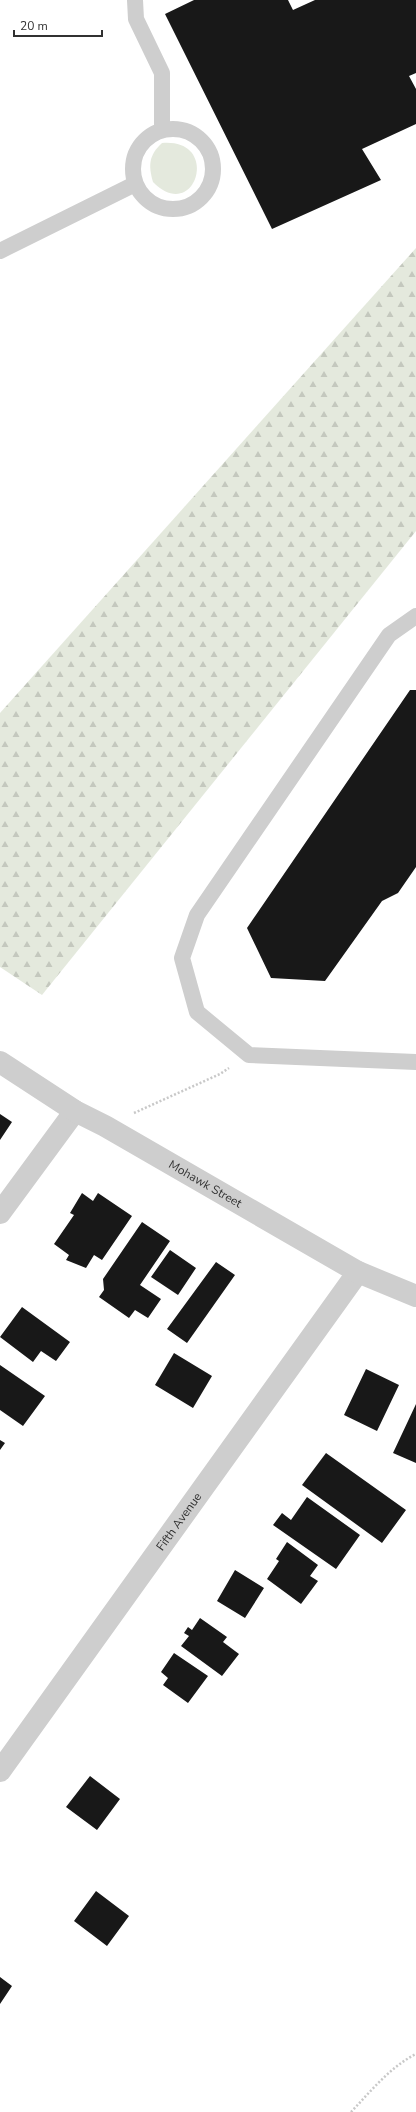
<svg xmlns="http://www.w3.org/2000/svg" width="416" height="2112" viewBox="0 0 416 2112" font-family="'Nunito Sans',sans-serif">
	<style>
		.grass { fill: #e4e9dd }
		.forest { fill: url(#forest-firs) }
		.building { fill: #181818 }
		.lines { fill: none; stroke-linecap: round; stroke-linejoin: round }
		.path { stroke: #c8c8c8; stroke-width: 2.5; stroke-dasharray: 2 2; stroke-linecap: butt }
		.service { stroke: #cecece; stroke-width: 16 }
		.minor { stroke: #cecece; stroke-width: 22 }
		.tertiary { stroke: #cecece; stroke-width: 22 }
		.labels { text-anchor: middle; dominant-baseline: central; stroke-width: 4; stroke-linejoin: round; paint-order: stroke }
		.street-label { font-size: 12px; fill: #313131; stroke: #fff }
	</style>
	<defs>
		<pattern id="forest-firs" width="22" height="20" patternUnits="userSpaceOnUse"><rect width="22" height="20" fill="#e4e9dd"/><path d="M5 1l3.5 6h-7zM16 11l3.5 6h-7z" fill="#c4c8be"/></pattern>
	</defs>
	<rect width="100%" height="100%" fill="#fff"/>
	<path class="grass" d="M162 143C222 138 195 225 153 182 148 165 149 155 162 143Z"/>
	<path class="forest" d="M416 248V531L42 995 0 967V713Z"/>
	<path class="building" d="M194 0H288L293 10 315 0H416V73L409 76 416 89V124L362 149 381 180 272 229 165 14Z
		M410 690H416V867L398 893 382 901 325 981 271 978 247 928Z
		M0 1114 12 1122 0 1140Z
		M82 1193 93 1201 98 1193 132 1216 102 1260 94 1255 86 1268 66 1260 69 1255 54 1244 74 1215 70 1213Z
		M142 1222 170 1241 140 1285 161 1299 148 1318 135 1310 129 1318 99 1297 104 1290 103 1279Z
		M170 1250 196 1268 178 1295 151 1277Z
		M216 1262 235 1275 187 1343 167 1329Z
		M22 1307 70 1342 56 1361 41 1351 33 1362 0 1337Z
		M174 1353 212 1376 193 1408 155 1385Z
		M0 1365 45 1396 23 1426 0 1410Z
		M366 1369 399 1385 377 1431 344 1415Z
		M416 1404V1463L393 1453Z
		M0 1440 5 1443 0 1450Z
		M326 1453 406 1510 382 1543 302 1485Z
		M307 1497 360 1535 336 1569 273 1525 282 1513 291 1520Z
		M287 1542 318 1565 310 1576 318 1581 301 1604 267 1579 279 1561 276 1559Z
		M235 1570 264 1588 245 1618 217 1601Z
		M200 1618 227 1637 223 1642 239 1654 222 1676 181 1646 189 1636 184 1633 188 1627 192 1630Z
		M174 1653 208 1676 188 1703 163 1685 168 1678 161 1672Z
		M90 1776 120 1799 97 1830 66 1807Z
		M96 1891 129 1916 107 1946 74 1921Z
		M0 1977 12 1986 0 2004Z"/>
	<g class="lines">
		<path class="path" d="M134 1113 220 1074 229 1068
			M351 2112C371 2091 390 2067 416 2054"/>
		<path class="service" d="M135 0 136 19 162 73V130
			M133 169a40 40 0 1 1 80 0a40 40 0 1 1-80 0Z
			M0 251 135 184
			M416 616 389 635 197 915 182 958 197 1012 249 1055 416 1062"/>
		<g class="minor">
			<path d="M0 1213 75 1111"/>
			<path id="s1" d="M0 1771 358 1272"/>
		</g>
		<path class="tertiary" id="s2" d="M0 1062 75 1111 105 1126 358 1272 416 1296"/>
	</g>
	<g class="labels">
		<g class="street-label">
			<text stroke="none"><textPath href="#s2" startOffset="239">Mohawk Street</textPath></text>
			<text stroke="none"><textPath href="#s1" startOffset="307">Fifth Avenue</textPath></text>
		</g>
	</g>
	<path d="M14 30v6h88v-6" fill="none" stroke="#313131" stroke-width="2"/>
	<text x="20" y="30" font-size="12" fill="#313131" stroke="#ffffff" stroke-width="3" paint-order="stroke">20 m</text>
</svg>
